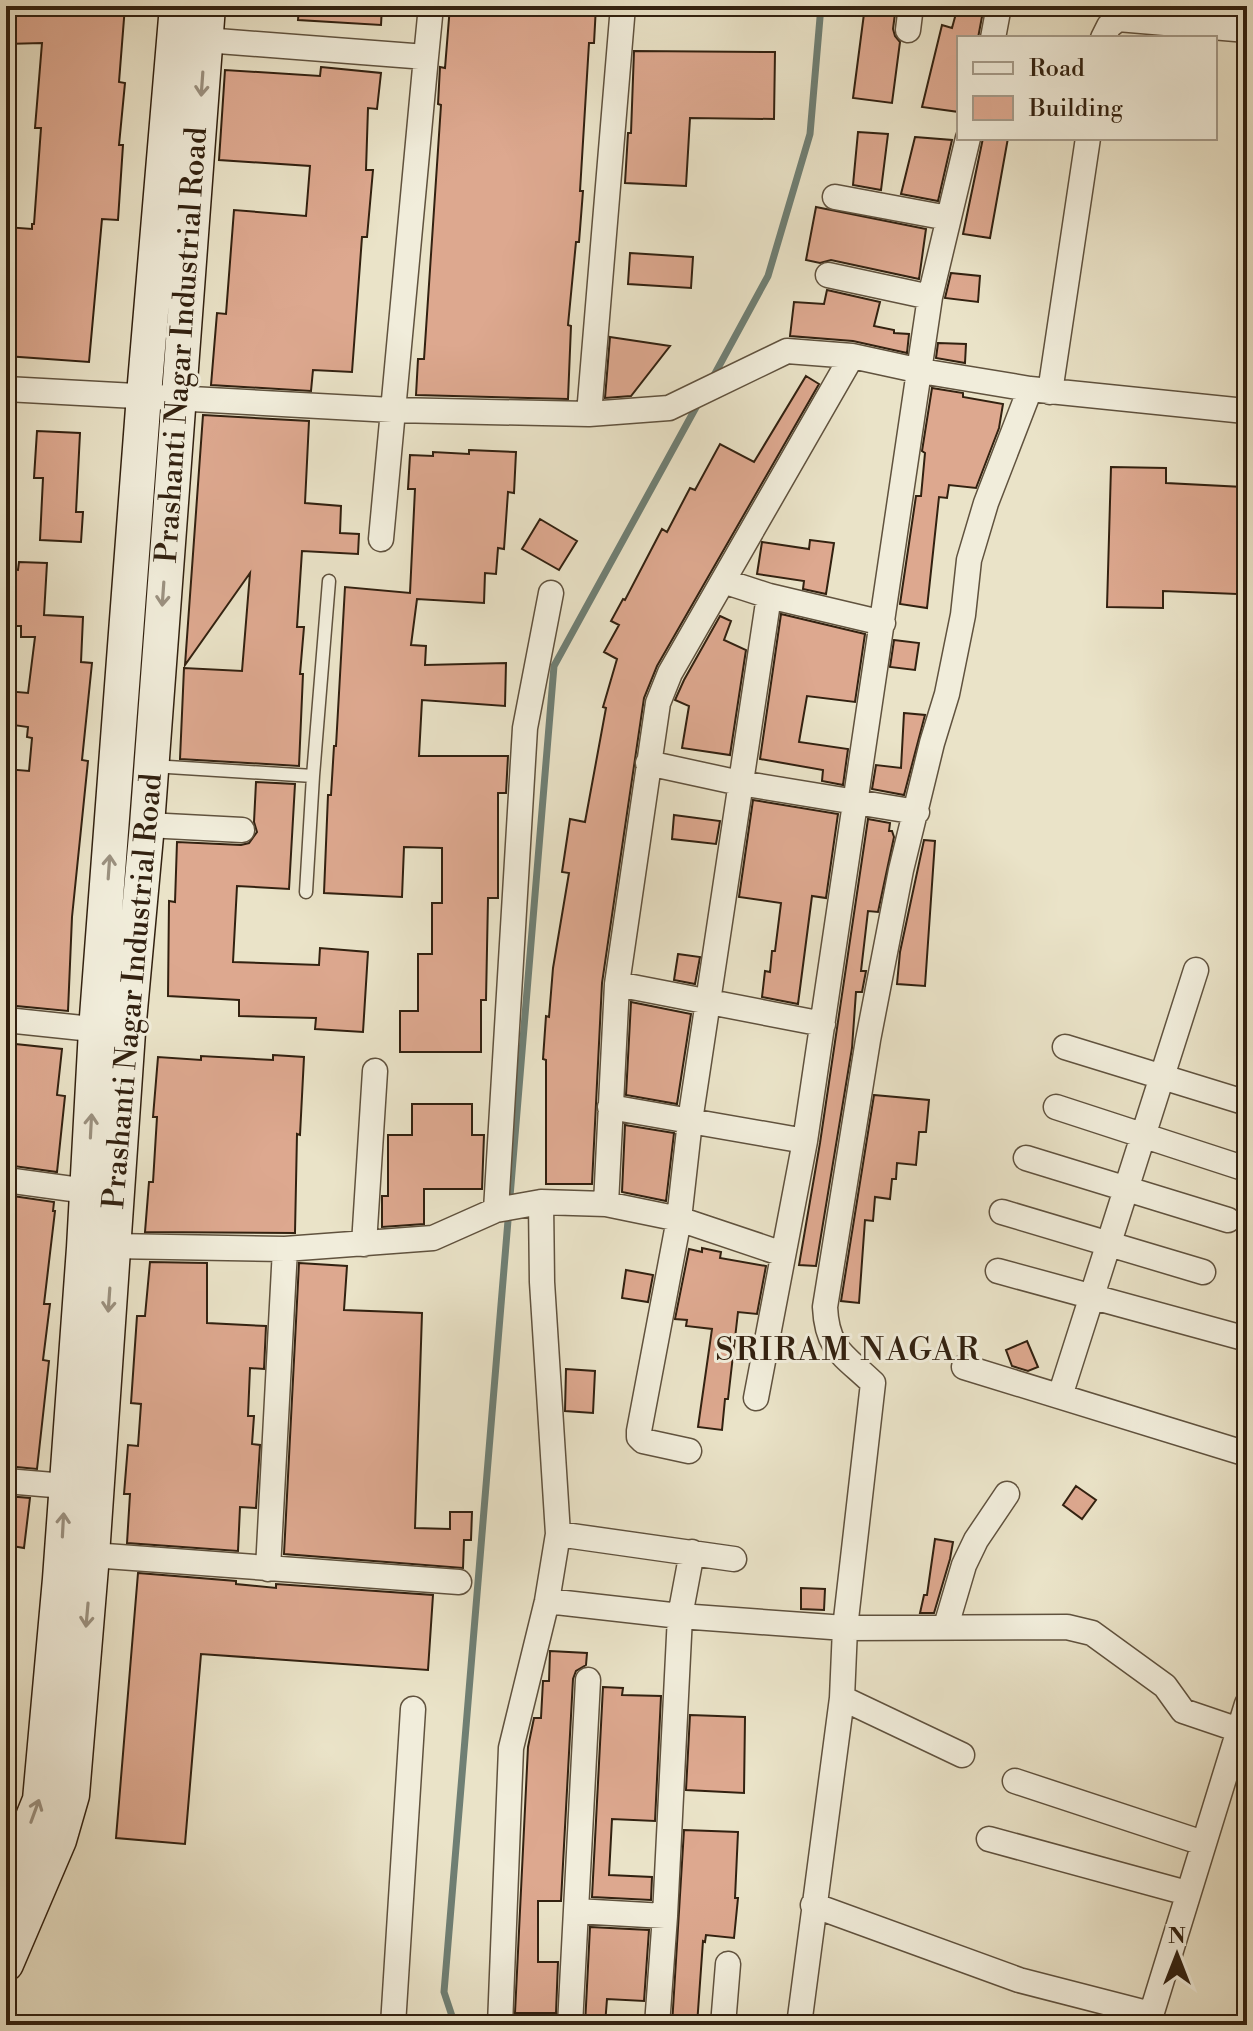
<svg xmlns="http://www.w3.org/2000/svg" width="1253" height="2031" viewBox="0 0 1253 2031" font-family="'Libre Bodoni',serif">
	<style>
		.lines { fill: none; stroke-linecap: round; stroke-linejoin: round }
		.stream { stroke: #6f7f74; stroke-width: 7 }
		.building { fill: #dda88f; stroke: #322110; stroke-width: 2 }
		.lane-casing { stroke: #60523e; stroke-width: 15 }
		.street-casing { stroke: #60523e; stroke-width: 27 }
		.secondary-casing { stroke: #322110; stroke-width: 37 }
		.lane { stroke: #f1eddb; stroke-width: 12 }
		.street { stroke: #f1eddb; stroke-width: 24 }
		.secondary { stroke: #f1eddb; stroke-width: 34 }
		.oneway { stroke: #9b9180 }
		.labels { text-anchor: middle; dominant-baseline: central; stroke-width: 6; stroke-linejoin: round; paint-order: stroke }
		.street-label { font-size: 30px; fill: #322110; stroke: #f1eddb }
		.neighbourhood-label { font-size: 32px; letter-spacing: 2px; fill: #322110; stroke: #f1eddb }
	</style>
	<rect width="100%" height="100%" fill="#eae3c8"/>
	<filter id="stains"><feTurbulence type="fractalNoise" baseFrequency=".0025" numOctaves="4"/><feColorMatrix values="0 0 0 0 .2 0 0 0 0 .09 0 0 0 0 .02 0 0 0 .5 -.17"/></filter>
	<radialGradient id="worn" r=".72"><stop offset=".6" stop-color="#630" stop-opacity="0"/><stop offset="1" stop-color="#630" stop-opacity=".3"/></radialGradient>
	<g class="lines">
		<path class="stream" d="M712 379 768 276 810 134 821 6
			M455 2025 444 1992 554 666 700 400"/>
	</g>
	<path class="building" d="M6 6H125L119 82 125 83 119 145H123L118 220 102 219 89 362 6 356V227L32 229V224H34L41 128H35L42 43 6 44Z
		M299 6H382L381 25 298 20Z
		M450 6H596L594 43H589L580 191H583L579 242H576L568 325 571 326 568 399 416 395 418 359H424L441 105 438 104 440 67 445 68Z
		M865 6H896L893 29 895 36 900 42 892 103 853 98Z
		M958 6H984L978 38H959V112L922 107 942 25 952 28Z
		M634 51 775 52 774 119 690 118 686 186 625 183 628 133H631Z
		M321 67 381 73 377 109 368 108 366 170H373L367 237H362L352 372 313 370 311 391 211 385 217 313 226 314 234 210 306 216 310 166 219 160 225 70 320 76Z
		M858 132 888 134 881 190 853 185Z
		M915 137 952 140 938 201 901 194Z
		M983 138H1008L990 238 963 234Z
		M816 207 926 229 919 279 831 260 820 263 806 260Z
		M630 253 693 257 691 288 628 284Z
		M951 273 980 276 978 302 945 298Z
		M827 290 880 302 874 326 894 330V333L909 334 907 353 853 341 790 336 794 302 824 304Z
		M610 337 670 346 631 396 605 398Z
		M938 343 966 344 965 363 936 358Z
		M806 376 819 384 657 666 644 698 602 983 592 1184H546V1060L543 1059 546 1016 549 1017 553 968 569 873 562 872 570 819 585 822 606 708 603 707 617 659 604 652 619 625 611 621 623 599 625 600 662 529 667 532 690 488 695 490 720 444 754 462Z
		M932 388 963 393V397L1003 404 999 428 976 488 949 485 947 498 939 497 927 608 900 604 916 496H921L925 453 922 451Z
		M203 415 309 421 305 503 341 506 340 533 359 534 358 554 302 551 297 627H304L300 674H303L299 766 180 759 184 668 242 671 250 573 185 665Z
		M37 431 80 433 76 512H83L81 542 40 540 43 478H34Z
		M469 450 516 452 514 493 508 492 504 549 498 548 496 574 485 573 484 603 417 599 411 645 426 646 425 665 506 663 505 706 422 700 419 756H508L506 793H498V898H488L486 1000H481V1052H400V1011H418V954H432V903H442V848L404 847 402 897 324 893 328 795H331L334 746H336L345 587 410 593 415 489H408L410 455 433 456V452L469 454Z
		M1111 467 1166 468V483L1243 487 1237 594 1163 591V608L1107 607Z
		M540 519 577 541 559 570 522 549Z
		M810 540 834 543 826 594 803 589 804 581 757 574 762 542 809 549Z
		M19 562 47 563 44 615 83 617 81 662 92 663 82 760 88 761 72 917 68 1011 6 1005 9 957H6V769L29 771 32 738 27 737 28 727 6 724V691L28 693 35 637H21V626H11L13 601 6 600V569L18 570Z
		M781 614 865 634 855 702 807 696 799 742 848 749 843 785 822 781 823 770 760 759Z
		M720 616 731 621 724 640 746 650 730 755 682 748 689 706 675 700 684 680Z
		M894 640 919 643 915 670 890 667Z
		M904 713 925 715 904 795 872 789 876 765 901 768Z
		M256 782 295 784 289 889 237 886 233 962 319 965 320 948 368 952 363 1032 315 1029 316 1018 239 1016V1000L168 996 169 901 175 902 177 842 241 845 249 843 257 832 254 822Z
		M753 800 838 814 826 898 812 896 798 1004 762 997 765 971 770 972 772 951H775L781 903 739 897Z
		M674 815 720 821 716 844 672 839Z
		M868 819 890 823 889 831H892L894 837 878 912 868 911 861 971H866L862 992H856L852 1048 816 1266 799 1265 820 1143Z
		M924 840 935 841 925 986 897 984 900 952Z
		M678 954 700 957 695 984 674 980Z
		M631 1002 691 1014 677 1104 626 1095Z
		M6 1043 62 1049 57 1095 65 1096 57 1172 6 1165Z
		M273 1055 304 1057 300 1135 297 1134 295 1233 145 1232 149 1182H153L157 1117H153L158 1057 201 1060V1056L273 1060Z
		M874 1095 929 1100 926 1132H919L916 1165 897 1163 896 1179H892L890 1199 875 1197 873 1221 865 1220 859 1303 841 1301Z
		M412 1104H472V1135H484L482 1189H424V1224L382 1227V1196H388V1135H412Z
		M625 1125 674 1133 666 1201 622 1192Z
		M6 1195 54 1202 53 1211H55L44 1304H50L43 1360 49 1361 37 1469 6 1466Z
		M702 1248 721 1252 720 1258 766 1266 757 1314 738 1312 728 1399H725L722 1430 698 1427 712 1329 686 1326 687 1320 675 1319 689 1249 702 1252Z
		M150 1262 207 1263V1323L266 1326 264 1369 250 1368 248 1416H254L252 1444 260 1445 256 1508 240 1507 238 1551 127 1543 130 1494H124L128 1445 138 1446 141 1404 131 1403 137 1316H145Z
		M299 1263 347 1266 344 1310 422 1313 415 1528 450 1529V1512H472L471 1540H464L463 1568 284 1554Z
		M626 1270 653 1275 648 1302 622 1298Z
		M1027 1341 1038 1367 1028 1371 1012 1366 1006 1350Z
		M566 1369 595 1371 593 1413 565 1411Z
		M1076 1486 1096 1500 1082 1519 1063 1505Z
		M6 1496 30 1498 24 1548 6 1545Z
		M935 1539 953 1542 950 1559 934 1613H920L924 1595H927Z
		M138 1573 236 1581V1584L276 1588V1584L433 1595 428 1670 201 1654 185 1844 116 1838Z
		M801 1588 825 1589 824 1610 801 1609Z
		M550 1651 587 1653 586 1665 576 1671 573 1679 561 1901H538V1962H558L556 2013H515L528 1747 534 1718H541L543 1681H549Z
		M603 1687 623 1688 622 1695 661 1696 655 1821 612 1819 609 1875 652 1877 651 1900 592 1897Z
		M690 1715 745 1717 744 1793 686 1790Z
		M684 1830 738 1832 735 1898H738L734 1938 706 1935 705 1942 703 1941 697 2025H672Z
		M590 1927 649 1930 644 2001 607 1999 605 2025H585Z"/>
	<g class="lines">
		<g class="lane-casing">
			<path id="lane" d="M152 766 313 776 329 581
				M306 892 313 776"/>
		</g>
		<g class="street-casing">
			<path id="street" d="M908 30 911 6
				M993 38 999 6
				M1103 38 1109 26 1118 19 1247 30
				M205 40 426 57 381 539
				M426 57 431 6
				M835 197 948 218
				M828 275 930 297
				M6 389 392 410 589 414 669 408 787 351 852 356 921 371 1030 389 1245 411
				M1050 392 1088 138
				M589 414 623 6
				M723 581 769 596 883 623
				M648 763 740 783 917 812
				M147 825 242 830
				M617 984 823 1024
				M6 1020 111 1031
				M1065 1047 1247 1103
				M610 1107 805 1141
				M1056 1107 1240 1167
				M1026 1158 1228 1220
				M6 1180 87 1191
				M606 1204 617 984 658 703 670 673 852 356
				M496 1210 525 728 551 593
				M1002 1212 1203 1272
				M364 1244 375 1071
				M112 1246 285 1249 433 1238 496 1210 541 1202 606 1204 679 1219 783 1254
				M998 1271 1247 1339
				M964 1367 1247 1454
				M1060 1396 1196 970
				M756 1398 805 1141 930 297 968 138
				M689 1451 643 1441 639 1437V1431L679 1219 690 1121 769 596
				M6 1481 65 1486
				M558 1534 734 1559
				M92 1555 459 1582
				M268 1569 285 1249
				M547 1601 680 1616 845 1628 1067 1627 1092 1633 1165 1686 1183 1711 1239 1730
				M946 1626 964 1565 976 1540 1007 1494
				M842 1698 962 1755
				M1015 1781 1203 1843
				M989 1839 1187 1893
				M813 1905 1019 1980 1151 2014
				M576 1911 665 1916
				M393 2025 413 1709
				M500 2025 511 1748 547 1601 558 1534 542 1282 541 1202
				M570 2025 588 1680
				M657 2025 665 1916 680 1616 692 1552
				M723 2025 728 1964
				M799 2025 842 1698 845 1628 873 1383C844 1355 827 1350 825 1307L868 1040 901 870 932 743 947 694 963 615 969 560 986 503 1030 389
				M1148 2025 1247 1704"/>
		</g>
		<g class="secondary-casing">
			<path id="secondary" d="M6 1884 40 1800 60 1579 84 1248 96 1030 144 395 177 6
				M6 1964 59 1840 72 1795 92 1555 128 1032 147 825 208 6"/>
		</g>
		<use href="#lane" class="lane"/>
		<use href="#street" class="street"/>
		<use href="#secondary" class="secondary"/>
	</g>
	<defs><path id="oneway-shaft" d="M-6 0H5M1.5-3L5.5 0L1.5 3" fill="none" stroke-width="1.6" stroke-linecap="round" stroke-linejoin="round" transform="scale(2)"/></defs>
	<g class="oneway">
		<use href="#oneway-shaft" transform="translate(202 84) rotate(94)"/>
		<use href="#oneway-shaft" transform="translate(163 594) rotate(94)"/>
		<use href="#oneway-shaft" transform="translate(109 867) rotate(-86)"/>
		<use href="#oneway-shaft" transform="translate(91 1126) rotate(-87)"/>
		<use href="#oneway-shaft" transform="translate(109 1300) rotate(94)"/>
		<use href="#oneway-shaft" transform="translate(63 1525) rotate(-87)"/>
		<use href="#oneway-shaft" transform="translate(87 1615) rotate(95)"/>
		<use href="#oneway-shaft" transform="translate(35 1811) rotate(-70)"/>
	</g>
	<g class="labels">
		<g class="street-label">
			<text transform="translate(182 345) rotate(-86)">Prashanti Nagar Industrial Road</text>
			<text transform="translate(133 991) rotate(-85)">Prashanti Nagar Industrial Road</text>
		</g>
		<g class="neighbourhood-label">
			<text x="848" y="1350">SRIRAM NAGAR</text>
		</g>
	</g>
	<rect width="1253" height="2031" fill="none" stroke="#eae3c8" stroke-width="32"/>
	<rect x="8" y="8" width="1237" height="2015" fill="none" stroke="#322110" stroke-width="4"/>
	<rect x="16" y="16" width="1221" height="1999" fill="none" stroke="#322110" stroke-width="2"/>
	<rect x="957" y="36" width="260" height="104" fill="#f1eddb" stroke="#a59b8a" stroke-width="2"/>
	<rect x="973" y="62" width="40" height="12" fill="#f1eddb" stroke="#a59b8a" stroke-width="2"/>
	<text x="1029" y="76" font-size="24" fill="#322110">Road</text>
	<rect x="973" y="96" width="40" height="24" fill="#dda88f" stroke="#a59b8a" stroke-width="2"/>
	<text x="1029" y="116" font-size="24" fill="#322110">Building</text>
	<g transform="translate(1177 1955)" stroke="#f1eddb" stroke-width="6" paint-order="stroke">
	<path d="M0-6L14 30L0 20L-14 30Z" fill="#322110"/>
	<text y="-12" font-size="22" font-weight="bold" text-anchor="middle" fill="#322110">N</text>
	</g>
	<rect width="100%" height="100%" filter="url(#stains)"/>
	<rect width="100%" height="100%" fill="url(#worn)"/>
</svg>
